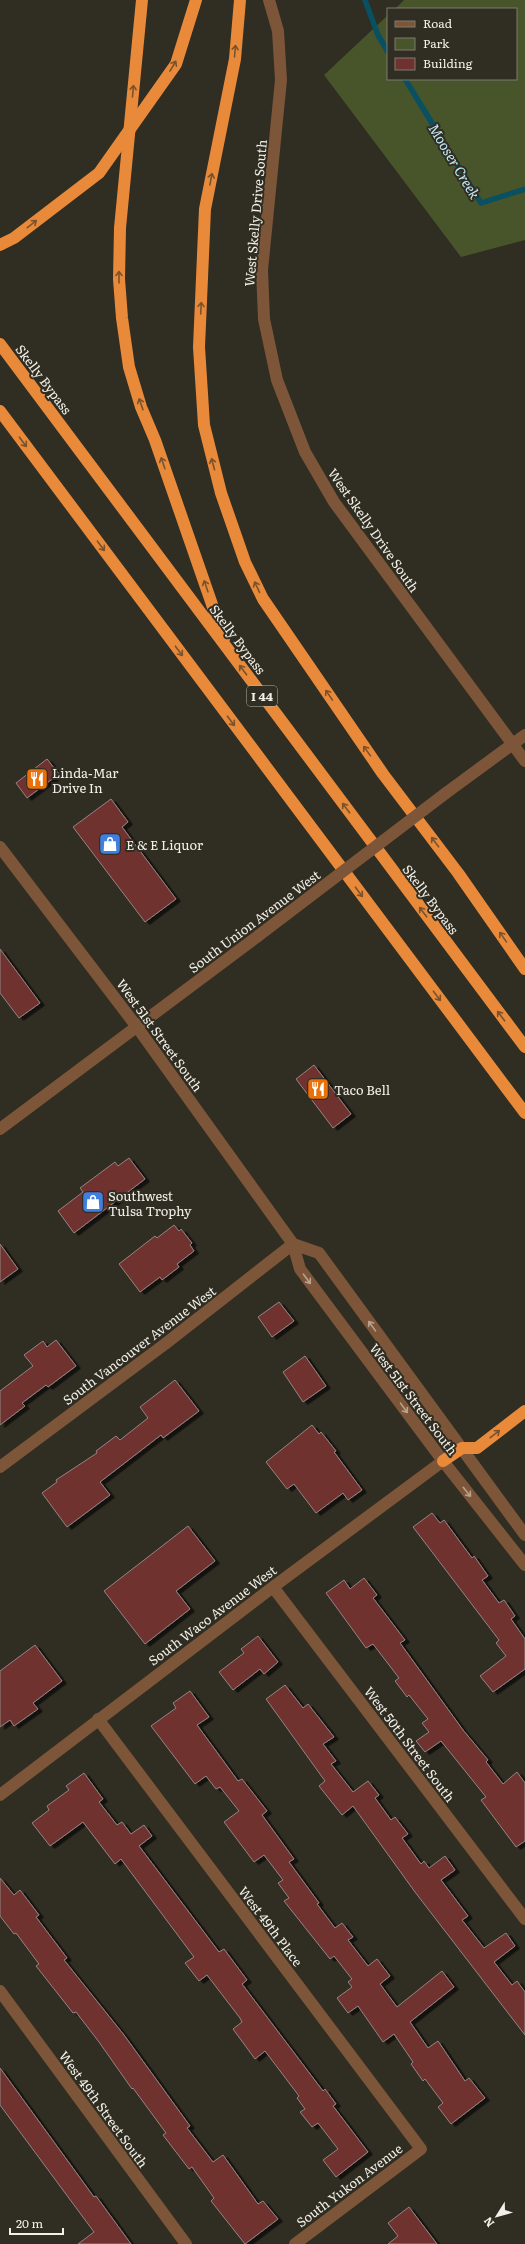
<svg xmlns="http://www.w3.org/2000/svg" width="525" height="2244" viewBox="0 0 525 2244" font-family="Literata,serif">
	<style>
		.green { fill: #48542a }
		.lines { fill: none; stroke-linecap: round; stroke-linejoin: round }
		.stream { stroke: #095062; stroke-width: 5.5 }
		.building { fill: #6f322f; stroke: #948483; filter: url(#shadow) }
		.minor { stroke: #7d5639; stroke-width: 12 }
		.highway { stroke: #e98a3a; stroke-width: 12 }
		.minor-bridge { stroke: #7d5639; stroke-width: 12 }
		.highway-bridge { stroke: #e98a3a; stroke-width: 12 }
		.oneway { stroke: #7a522c }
		.oneway2 { stroke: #b8a390 }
		.labels { text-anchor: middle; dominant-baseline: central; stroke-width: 4; stroke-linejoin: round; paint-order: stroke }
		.shield { fill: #302d22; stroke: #b8b6ad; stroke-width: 1 }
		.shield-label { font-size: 12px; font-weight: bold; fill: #f2f0e8 }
		.street-label { font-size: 13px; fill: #f2f0e8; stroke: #302d22 }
		.poi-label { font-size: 13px; fill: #f2f0e8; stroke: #302d22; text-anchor: start }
		.water-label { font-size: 14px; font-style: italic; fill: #c1eaf8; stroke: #302d22 }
	</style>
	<defs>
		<filter id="shadow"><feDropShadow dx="4.5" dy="2.5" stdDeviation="0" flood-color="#0009"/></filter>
	</defs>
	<rect width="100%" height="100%" fill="#302d22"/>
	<path class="green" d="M404 0H525V240L461 257 324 75 388 15V79H516V9H395Z"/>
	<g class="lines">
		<path class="stream" d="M365 0 378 35 388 52
			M405 79 481 203 525 189"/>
	</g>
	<path class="building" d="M47 759 59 774 27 798 16 783Z
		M111 799 128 822 122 827 176 899 145 922 73 827Z
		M0 949 40 1003 19 1018 0 993Z
		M314 1065 351 1114 333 1128 296 1079Z
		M129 1158 145 1179 74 1233 58 1211 83 1192 80 1188 115 1162 118 1166Z
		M174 1225 179 1231 181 1229 192 1243 190 1245 194 1251 177 1264 179 1267 162 1280 160 1277 140 1292 119 1264 155 1236 157 1238Z
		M0 1244 18 1269 0 1282Z
		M279 1302 294 1321 272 1337 258 1317Z
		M56 1340 76 1366 48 1387 46 1385 22 1403 25 1406 0 1425V1391L33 1366 24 1355 43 1341 47 1347Z
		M305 1356 326 1386 303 1402 283 1372Z
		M175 1380 199 1411 163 1438 161 1435 100 1482 110 1495 67 1527 42 1493 57 1482 56 1480 97 1453 96 1451 116 1436 120 1440 148 1418 140 1407Z
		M312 1425 319 1434 321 1432 336 1451 334 1452 362 1490 348 1500 343 1493 316 1513 294 1484 287 1489 266 1462Z
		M432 1513 440 1523 444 1520 472 1558 474 1556 488 1576 482 1580 499 1603 504 1600 515 1616 511 1619 525 1639V1669L493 1692 480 1676 506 1656 496 1643 499 1640 413 1527Z
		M188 1526 215 1561 176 1591 190 1609 145 1644 104 1591Z
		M364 1578 377 1595 373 1598 405 1640 400 1643 463 1730 488 1760 486 1762 503 1784 517 1772 525 1783V1841L516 1847 481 1800 486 1797 441 1741 425 1752 416 1741 429 1732 422 1723 428 1719 409 1695 407 1697 395 1681 399 1678 373 1644 366 1648 326 1593 344 1580 350 1589Z
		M258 1636 278 1662 264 1674 260 1669 233 1690 219 1672 244 1653 241 1649Z
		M35 1645 62 1681 33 1703 38 1709 14 1726 10 1720 0 1727V1671Z
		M285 1685 303 1708 308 1704 334 1737 323 1744 336 1761 331 1764 353 1792 368 1781 379 1795 375 1798 391 1820 395 1817 408 1834 402 1838 421 1864 424 1861 429 1868 445 1856 455 1870 441 1880 468 1916 462 1920 484 1948 506 1933 515 1946 494 1962 512 1985 517 1981 525 1992V2035L415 1892 353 1806 342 1815 319 1786 325 1781 266 1699Z
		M190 1691 209 1717 197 1725 238 1781 242 1779 267 1811 262 1815 294 1859 289 1862 319 1903 317 1904 335 1928 342 1923 353 1937 348 1940 368 1966 377 1959 390 1976 380 1984 397 2007 442 1971 454 1987 410 2022 428 2048 438 2041 465 2081 469 2078 485 2098 451 2124 438 2107 443 2103 425 2079 423 2081 411 2064 413 2062 394 2034 383 2042 358 2006 348 2013 337 1998 352 1987 348 1982 352 1979 334 1956 330 1959 284 1901 289 1898 278 1883 283 1880 264 1855 254 1862 224 1822 239 1811 220 1787 216 1789 206 1776 195 1784 151 1726 176 1708 173 1703Z
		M84 1773 103 1799 99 1802 117 1825 122 1822 131 1834 144 1825 152 1836 139 1846 219 1952 224 1949 247 1980 242 1984 323 2091 325 2089 336 2104 333 2106 368 2152 336 2177 323 2160 338 2149 318 2123 312 2127 300 2112 305 2109 297 2098 299 2096 265 2051 255 2059 233 2029 242 2022 240 2018 207 1975 199 1981 185 1963 194 1957 121 1859 115 1864 83 1822 50 1846 32 1823 49 1810 47 1806 69 1790 66 1786Z
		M0 1878 14 1895 20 1890 39 1915 36 1917 67 1958 64 1960 124 2035 190 2126 187 2128 213 2162 223 2155 258 2204 263 2201 278 2219 245 2244 211 2201 214 2198 192 2167 189 2169 163 2135 166 2133 133 2088 132 2089 99 2042 76 2012 73 2013 36 1966 39 1964 16 1933 14 1934 0 1916Z
		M0 2068 94 2197 96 2196 131 2244H78L94 2232 0 2105Z
		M409 2207 437 2244H388L398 2236 388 2223Z"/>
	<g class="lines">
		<path class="minor" d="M269 0 278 31 281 80 262 270 264 319 277 380 305 452 334 502 525 761
			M446 793 525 735
			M0 847 137 1027 293 1244 300 1269 443 1461 525 1565
			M0 1129 258 936
			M293 1244 319 1253 525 1535
			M0 1467 165 1344 293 1244
			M273 1587 525 1919
			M98 1719 421 2149 295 2244
			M0 1795 273 1587 443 1461
			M0 1991 186 2244"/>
		<path class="highway" d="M142 0 120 228 119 279 122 318 129 367 141 407 155 440 224 639
			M240 0 235 59 205 209 199 347 204 425 221 493 245 562 263 599 383 774 458 873 525 969
			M0 344 525 1047
			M0 411 525 1113
			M443 1461 462 1448H477L525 1411"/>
		<path class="minor-bridge" d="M258 936 446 793"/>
		<path class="highway-bridge" d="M0 245 14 238 99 173 176 64 196 0"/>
	</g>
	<defs><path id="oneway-shaft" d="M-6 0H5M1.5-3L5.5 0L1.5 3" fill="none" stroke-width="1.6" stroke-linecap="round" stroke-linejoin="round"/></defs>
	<g class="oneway">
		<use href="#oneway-shaft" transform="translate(235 51) rotate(-85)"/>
		<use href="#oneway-shaft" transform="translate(173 66) rotate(-59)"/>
		<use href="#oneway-shaft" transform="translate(133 91) rotate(-85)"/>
		<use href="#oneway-shaft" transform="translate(211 179) rotate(-79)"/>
		<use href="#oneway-shaft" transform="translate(32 224) rotate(-38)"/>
		<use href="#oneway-shaft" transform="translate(119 277) rotate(-90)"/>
		<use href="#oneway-shaft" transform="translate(201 308) rotate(-87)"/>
		<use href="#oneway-shaft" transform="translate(141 404) rotate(-109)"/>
		<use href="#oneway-shaft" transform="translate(23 442) rotate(53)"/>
		<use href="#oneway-shaft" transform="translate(163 463) rotate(-109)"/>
		<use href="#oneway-shaft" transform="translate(213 464) rotate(-105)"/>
		<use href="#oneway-shaft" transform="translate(101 546) rotate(53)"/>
		<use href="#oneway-shaft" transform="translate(206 586) rotate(-109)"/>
		<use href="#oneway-shaft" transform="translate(257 587) rotate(-115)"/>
		<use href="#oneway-shaft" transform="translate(179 651) rotate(53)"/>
		<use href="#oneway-shaft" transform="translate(243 670) rotate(-127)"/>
		<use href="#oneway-shaft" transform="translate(329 695) rotate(-124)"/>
		<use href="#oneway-shaft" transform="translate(231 721) rotate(53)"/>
		<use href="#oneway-shaft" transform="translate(367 751) rotate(-125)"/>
		<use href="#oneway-shaft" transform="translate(346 808) rotate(-127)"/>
		<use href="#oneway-shaft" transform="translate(435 842) rotate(-127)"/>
		<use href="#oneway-shaft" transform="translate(359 892) rotate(53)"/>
		<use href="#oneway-shaft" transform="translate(423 912) rotate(-127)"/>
		<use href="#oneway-shaft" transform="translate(503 937) rotate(-125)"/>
		<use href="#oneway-shaft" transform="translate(437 996) rotate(53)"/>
		<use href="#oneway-shaft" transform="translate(501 1016) rotate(-127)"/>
		<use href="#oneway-shaft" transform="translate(495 1434) rotate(-38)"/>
	</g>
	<g class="oneway2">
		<use href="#oneway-shaft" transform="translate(307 1279) rotate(53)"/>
		<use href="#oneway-shaft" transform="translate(372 1326) rotate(-126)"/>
		<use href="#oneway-shaft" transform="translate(404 1408) rotate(54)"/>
		<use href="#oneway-shaft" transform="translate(467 1492) rotate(51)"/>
	</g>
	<defs>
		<g id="restaurant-square" transform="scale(1.15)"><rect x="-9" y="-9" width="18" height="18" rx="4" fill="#e8710a" stroke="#302d22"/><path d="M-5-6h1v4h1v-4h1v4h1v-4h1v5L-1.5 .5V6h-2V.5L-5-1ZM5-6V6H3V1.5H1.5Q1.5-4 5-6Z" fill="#fff"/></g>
		<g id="shop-square" transform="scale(1.15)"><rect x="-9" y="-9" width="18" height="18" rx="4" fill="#3f7fe0" stroke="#302d22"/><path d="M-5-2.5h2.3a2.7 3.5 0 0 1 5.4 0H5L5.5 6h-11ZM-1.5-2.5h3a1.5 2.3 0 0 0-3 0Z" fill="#fff"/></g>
	</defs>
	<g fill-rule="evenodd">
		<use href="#restaurant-square" x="37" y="779"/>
		<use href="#shop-square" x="110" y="844"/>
		<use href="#restaurant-square" x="318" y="1089"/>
		<use href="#shop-square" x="93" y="1202"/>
	</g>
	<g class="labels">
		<rect class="shield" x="247" y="686" width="30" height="20" rx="3"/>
		<g class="shield-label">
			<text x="262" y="696">I 44</text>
		</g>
		<g class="street-label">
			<text transform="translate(255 213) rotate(-85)">West Skelly Drive South</text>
			<text transform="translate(44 379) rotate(53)">Skelly Bypass</text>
			<text transform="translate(374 530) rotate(55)">West Skelly Drive South</text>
			<text transform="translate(238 639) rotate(53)">Skelly Bypass</text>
			<text transform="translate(431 899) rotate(53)">Skelly Bypass</text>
			<text transform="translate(254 921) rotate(-37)">South Union Avenue West</text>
			<text transform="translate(160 1035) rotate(54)">West 51st Street South</text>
			<text transform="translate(139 1345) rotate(-37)">South Vancouver Avenue West</text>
			<text transform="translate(414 1399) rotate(53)">West 51st Street South</text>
			<text transform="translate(212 1615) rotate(-37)">South Waco Avenue West</text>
			<text transform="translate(410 1744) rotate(53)">West 50th Street South</text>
			<text transform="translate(271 1926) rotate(53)">West 49th Place</text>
			<text transform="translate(104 2109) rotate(54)">West 49th Street South</text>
			<text transform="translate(349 2185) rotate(-37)">South Yukon Avenue</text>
		</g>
		<g class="poi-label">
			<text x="52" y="772">Linda-Mar<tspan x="52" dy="15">Drive In</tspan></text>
			<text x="126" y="844">E &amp; E Liquor</text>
			<text x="334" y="1089">Taco Bell</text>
			<text x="108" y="1195">Southwest<tspan x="108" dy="15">Tulsa Trophy</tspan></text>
		</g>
		<g class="water-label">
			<text transform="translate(455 161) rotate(59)">Mooser Creek</text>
		</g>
	</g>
	<rect x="387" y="8" width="130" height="72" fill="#302d22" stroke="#7e7b71"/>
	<rect x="395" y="21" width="20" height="6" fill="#7d5639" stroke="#7e7b71"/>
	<text x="423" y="28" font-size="12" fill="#f2f0e8">Road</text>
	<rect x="395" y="38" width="20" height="12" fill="#48542a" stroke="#7e7b71"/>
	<text x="423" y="48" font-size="12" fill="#f2f0e8">Park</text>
	<rect x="395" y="58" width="20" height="12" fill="#6f322f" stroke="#7e7b71"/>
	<text x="423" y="68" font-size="12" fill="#f2f0e8">Building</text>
	<g transform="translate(497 2216) rotate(233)" stroke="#302d22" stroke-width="3" paint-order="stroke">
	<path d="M0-3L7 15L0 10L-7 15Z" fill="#f2f0e8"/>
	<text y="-6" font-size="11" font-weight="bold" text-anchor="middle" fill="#f2f0e8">N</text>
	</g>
	<path d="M10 2228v6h53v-6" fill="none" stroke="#f2f0e8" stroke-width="2"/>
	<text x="16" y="2228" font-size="12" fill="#f2f0e8" stroke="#302d22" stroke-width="3" paint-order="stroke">20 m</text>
</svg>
